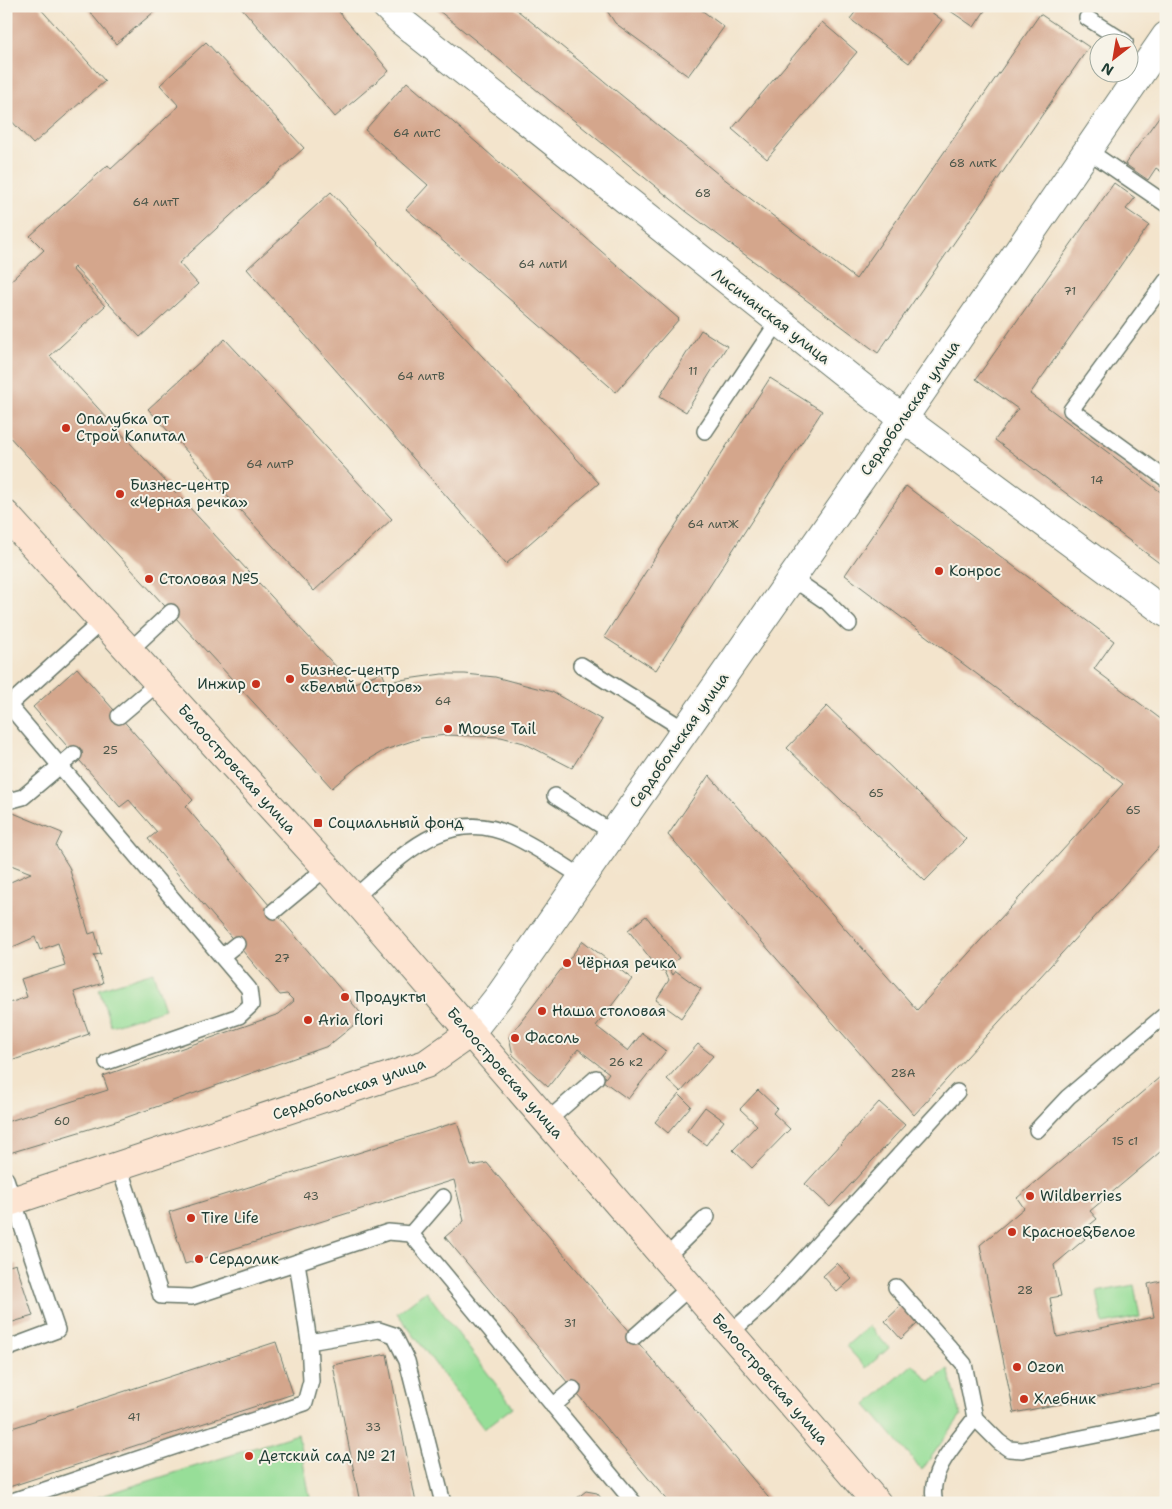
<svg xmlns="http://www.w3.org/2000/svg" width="1172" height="1509" viewBox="0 0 1172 1509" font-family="'Shantell Sans',sans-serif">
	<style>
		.green { fill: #97de98; stroke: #5b8e66 }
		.building { fill: #d4a68c }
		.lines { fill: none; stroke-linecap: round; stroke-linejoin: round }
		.lane-casing { stroke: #697769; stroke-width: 18 }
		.street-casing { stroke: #697769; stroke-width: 30 }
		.secondary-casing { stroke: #697769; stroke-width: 30 }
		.lane { stroke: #fff; stroke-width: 15 }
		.street { stroke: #fff; stroke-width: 28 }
		.secondary { stroke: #fde4d1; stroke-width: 28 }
		.poi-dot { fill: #c8321e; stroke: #f7f3e8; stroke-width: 2 }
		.labels { text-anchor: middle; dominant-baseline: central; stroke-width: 4; stroke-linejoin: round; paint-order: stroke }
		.number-label { font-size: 12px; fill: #4c574a }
		.street-label { font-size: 15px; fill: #1f3d34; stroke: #f7f3e8 }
		.poi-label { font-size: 15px; fill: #1f3d34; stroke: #f7f3e8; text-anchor: start }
	</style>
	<rect width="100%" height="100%" fill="#f7f3e8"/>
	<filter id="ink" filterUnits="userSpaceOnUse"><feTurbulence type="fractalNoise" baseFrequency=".02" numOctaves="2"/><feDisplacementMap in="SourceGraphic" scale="10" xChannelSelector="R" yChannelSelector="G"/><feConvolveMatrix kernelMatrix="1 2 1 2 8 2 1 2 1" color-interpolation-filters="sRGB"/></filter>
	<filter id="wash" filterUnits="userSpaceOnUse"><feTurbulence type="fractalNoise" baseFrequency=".0096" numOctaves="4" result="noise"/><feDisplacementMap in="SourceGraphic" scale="20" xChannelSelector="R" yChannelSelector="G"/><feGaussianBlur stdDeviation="1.12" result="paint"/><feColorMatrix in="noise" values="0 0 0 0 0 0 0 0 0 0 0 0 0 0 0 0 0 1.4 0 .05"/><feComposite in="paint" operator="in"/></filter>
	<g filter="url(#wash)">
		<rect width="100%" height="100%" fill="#f3e4cc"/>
		<path class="green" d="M153 972 165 1009 111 1026 99 989Z
			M1134 1285 1140 1317 1103 1324 1097 1292Z
			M426 1291 513 1407 484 1429 397 1313Z
			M869 1326 889 1348 866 1368 846 1346Z
			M913 1364 930 1382 948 1369 961 1415 922 1470 866 1405Z
			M298 1434 311 1503H79Z"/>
		<g id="blocks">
			<path class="building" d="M10 6H38L105 81 33 144 6 115V10Z
				M85 6H161L116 44Z
				M240 6H334L389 71 335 117Z
				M433 6H512L718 174 856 279 1040 14 1089 47 878 353 687 212Z
				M604 6H696L724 27 688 76 615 23Z
				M860 6H923L942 20 909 63 850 19Z
				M943 6H988L974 27Z
				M822 22 857 52 767 159 732 129Z
				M206 42 304 148 179 263 198 284 140 337 74 267 72 269 105 306 50 356 352 684 382 672 386 682 442 674H465L495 677 552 692 602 720 572 768 524 743 501 737 446 735 421 738 385 750 358 766 332 788 6 433V285L44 250 30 236 108 165 111 169 179 106 160 85Z
				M407 82 679 319 616 392 406 209 428 185 365 130Z
				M1166 107V175L1156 168 1148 180 1125 164Z
				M1114 183 1135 198 1126 209 1149 225 1030 394 1166 496V568L995 440 1018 409 976 379Z
				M331 192 599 483 506 564 247 269Z
				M701 330 727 346 686 412 660 396Z
				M225 339 392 519 314 591 148 409Z
				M770 378 822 411 656 670 604 637Z
				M906 486 1114 641 1094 669 1166 723V839L914 1115 668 835 709 775 917 1010 1123 784 845 575Z
				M77 668 193 800 186 807 364 1017 328 1046 119 1120 6 1154V1122L108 1090 103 1076 279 1014 294 1001 287 994 280 995 148 839 157 832 129 800 120 807 33 707Z
				M827 706 966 839 925 881 787 748Z
				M6 810 62 833 56 846 69 867 89 934 95 932 101 954 94 955 103 983 74 992 89 1034 8 1062 6 1004 27 997 21 979 65 965 58 943 40 950 35 937 6 950V884L31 873 6 863Z
				M646 916 679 958 668 966 673 975 676 971 701 989 681 1018 656 1000 669 980 664 969 661 972 628 930Z
				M583 941 632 979 596 1026 628 1051 642 1033 666 1051 628 1099 603 1081 609 1073 578 1049 548 1087 513 1055 509 1037Z
				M698 1044 713 1056 681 1092 667 1079Z
				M1166 1072V1147L1090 1211 1097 1219 1080 1233 1085 1239 1054 1265 1061 1296 1050 1298 1057 1337 1154 1317 1148 1284 1166 1280V1383L1014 1413 980 1245 1024 1208 1017 1198Z
				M758 1090 777 1108 773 1113 790 1129 752 1168 733 1150 757 1125 740 1109Z
				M679 1094 691 1106 668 1133 655 1122Z
				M879 1102 905 1125 830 1207 805 1184Z
				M705 1107 724 1121 706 1145 687 1131Z
				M457 1122 471 1166 487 1163 773 1503H669L445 1237 464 1221 454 1180 185 1264 169 1212Z
				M837 1263 852 1279 837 1292 823 1276Z
				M16 1264 33 1316 6 1324V1267Z
				M902 1305 918 1323 901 1339 885 1321Z
				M276 1342 293 1394 6 1488V1430Z
				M387 1354 409 1467 416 1503H360L333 1365Z
				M586 1491 597 1493 605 1503H575L577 1498Z"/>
		</g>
	</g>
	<g filter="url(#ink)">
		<use href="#blocks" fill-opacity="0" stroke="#697769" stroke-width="1"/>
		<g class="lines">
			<g class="lane-casing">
				<path id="lane" d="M1087 18 1125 42
					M1087 150 1166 204
					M1166 281 1071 410 1166 479
					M705 431 778 322
					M792 578 827 602 849 624
					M129 651 171 612
					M581 665 685 730
					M6 702 249 989 251 1005 239 1016 107 1062
					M9 705 102 621
					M119 716 158 683
					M555 796 613 833
					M6 798 12 800 23 797 74 754
					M354 898C400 858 447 804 513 836 537 847 560 863 582 877
					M274 911 326 868
					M222 956 237 944
					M546 1122 596 1078
					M1037 1130 1068 1097 1166 1014
					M119 1166 161 1296 192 1297 388 1232 411 1234
					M6 1179 57 1330 6 1349
					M411 1234 634 1503
					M411 1234 443 1197
					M665 1258 707 1217
					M297 1262 309 1342 379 1330 394 1335 407 1361 443 1503
					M896 1287 964 1364 975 1418 999 1442 1009 1449 1022 1450 1166 1421
					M730 1333 765 1302 957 1092
					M634 1337 690 1287
					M553 1406 573 1389
					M6 1503 305 1403 311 1381 309 1342
					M935 1503C926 1471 958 1442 975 1418"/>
			</g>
			<g class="street-casing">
				<path id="street" d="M386 6 401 21 873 396 1166 613
					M470 1033 500 995 903 419 1166 36"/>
			</g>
			<g class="secondary-casing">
				<path id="secondary" d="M6 515 354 898 877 1503
					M6 1203 426 1064 470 1033"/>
			</g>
			<use href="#lane" class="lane"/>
			<use href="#street" class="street"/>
			<use href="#secondary" class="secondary"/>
		</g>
	</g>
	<g class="poi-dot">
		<circle cx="66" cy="428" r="5"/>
		<circle cx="120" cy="494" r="5"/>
		<circle cx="939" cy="571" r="5"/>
		<circle cx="149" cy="579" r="5"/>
		<circle cx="290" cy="679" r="5"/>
		<circle cx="256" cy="684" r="5"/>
		<circle cx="448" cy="729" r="5"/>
		<rect x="313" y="818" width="10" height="10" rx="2.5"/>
		<circle cx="567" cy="963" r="5"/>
		<circle cx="345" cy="997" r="5"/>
		<circle cx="542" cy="1011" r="5"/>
		<circle cx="308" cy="1020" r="5"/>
		<circle cx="515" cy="1038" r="5"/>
		<circle cx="1030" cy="1196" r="5"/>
		<circle cx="191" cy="1218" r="5"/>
		<circle cx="1012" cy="1232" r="5"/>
		<circle cx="199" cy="1259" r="5"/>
		<circle cx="1017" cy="1367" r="5"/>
		<circle cx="1024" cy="1399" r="5"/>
		<circle cx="249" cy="1456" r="5"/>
	</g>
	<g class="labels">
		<g class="number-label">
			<text x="417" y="133">64 литС</text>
			<text x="973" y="163">68 литК</text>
			<text x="703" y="193">68</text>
			<text x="156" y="202">64 литТ</text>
			<text x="543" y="264">64 литИ</text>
			<text x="1070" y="291">71</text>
			<text x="693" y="371">11</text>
			<text x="421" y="376">64 литВ</text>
			<text x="270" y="464">64 литР</text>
			<text x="1097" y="480">14</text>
			<text x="713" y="524">64 литЖ</text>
			<text x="443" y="701">64</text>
			<text x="110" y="750">25</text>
			<text x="876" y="793">65</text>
			<text x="1133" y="810">65</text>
			<text x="282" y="958">27</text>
			<text x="626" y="1062">26 к2</text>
			<text x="903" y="1073">28А</text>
			<text x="62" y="1121">60</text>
			<text x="1125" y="1141">15 с1</text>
			<text x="311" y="1196">43</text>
			<text x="1025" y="1290">28</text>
			<text x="570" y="1323">31</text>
			<text x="134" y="1417">41</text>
			<text x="373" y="1427">33</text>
		</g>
		<g class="street-label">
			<text transform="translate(771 316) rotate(38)">Лисичанская улица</text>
			<text transform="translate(910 408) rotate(-55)">Сердобольская улица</text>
			<text transform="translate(679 740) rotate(-55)">Сердобольская улица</text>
			<text transform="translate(237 769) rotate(48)">Белоостровская улица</text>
			<text transform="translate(505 1073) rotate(49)">Белоостровская улица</text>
			<text transform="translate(349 1089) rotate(-19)">Сердобольская улица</text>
			<text transform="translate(770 1379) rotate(49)">Белоостровская улица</text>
		</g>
		<g class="poi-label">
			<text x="76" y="419">Опалубка от<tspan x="76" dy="17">Строй Капитал</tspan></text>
			<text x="130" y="485">Бизнес-центр<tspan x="130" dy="17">«Черная речка»</tspan></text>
			<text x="949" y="571">Конрос</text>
			<text x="159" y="579">Столовая №5</text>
			<text x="300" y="670">Бизнес-центр<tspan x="300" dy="17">«Белый Остров»</tspan></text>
			<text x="246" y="684" text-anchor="end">Инжир</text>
			<text x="458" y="729">Mouse Tail</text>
			<text x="328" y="823">Социальный фонд</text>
			<text x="577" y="963">Чёрная речка</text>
			<text x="355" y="997">Продукты</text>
			<text x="552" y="1011">Наша столовая</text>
			<text x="318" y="1020">Аria flori</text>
			<text x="525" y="1038">Фасоль</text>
			<text x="1040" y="1196">Wildberries</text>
			<text x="201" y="1218">Tire Life</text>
			<text x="1022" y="1232">Красное&amp;Белое</text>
			<text x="209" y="1259">Сердолик</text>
			<text x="1027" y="1367">Ozon</text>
			<text x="1034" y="1399">Хлебник</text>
			<text x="259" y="1456">Детский сад № 21</text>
		</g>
	</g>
	<rect width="1172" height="1509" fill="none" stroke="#f7f3e8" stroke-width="25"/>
	<g transform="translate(1114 58) rotate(211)"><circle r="24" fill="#f7f3e8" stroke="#a1aaa0"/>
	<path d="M0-4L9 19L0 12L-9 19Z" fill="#c8321e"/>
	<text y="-8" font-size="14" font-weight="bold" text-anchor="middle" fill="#1f3d34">N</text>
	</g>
</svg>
